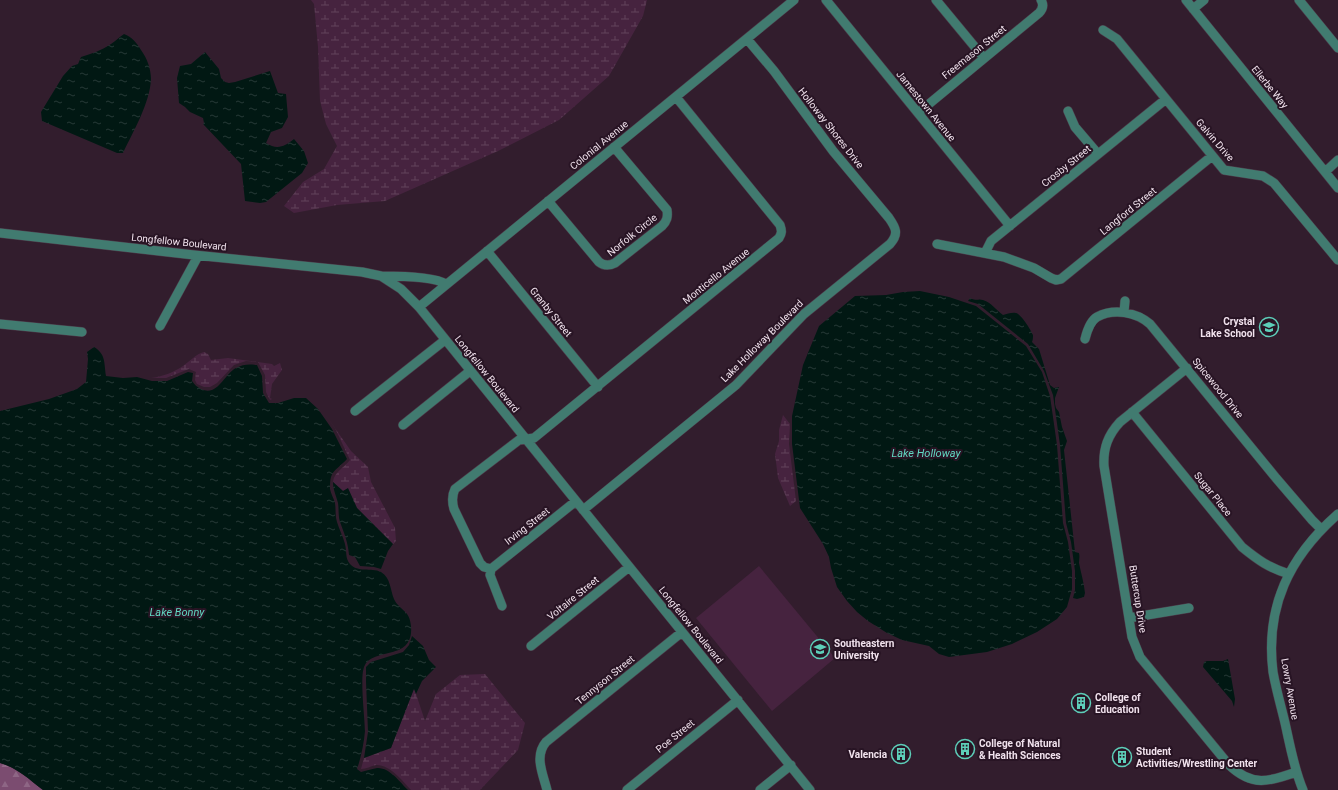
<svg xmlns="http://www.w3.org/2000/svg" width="1338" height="790" viewBox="0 0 1338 790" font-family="Roboto,sans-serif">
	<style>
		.green { fill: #46233f }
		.forest { fill: url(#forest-firs) }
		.wetland { fill: url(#wetland-marsh) }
		.water { fill: url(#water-ripples) }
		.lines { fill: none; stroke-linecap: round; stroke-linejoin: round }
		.minor-casing { stroke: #4d3948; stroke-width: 10 }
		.minor { stroke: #417b70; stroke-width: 9 }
		.labels { text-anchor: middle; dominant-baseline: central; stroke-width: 4; stroke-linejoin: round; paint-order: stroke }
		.street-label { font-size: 10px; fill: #f1e2ed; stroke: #281424 }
		.poi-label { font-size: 10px; font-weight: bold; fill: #f1e2ed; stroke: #281424; text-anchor: start }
		.water-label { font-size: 11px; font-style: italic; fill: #61d8c2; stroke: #281424 }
	</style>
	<defs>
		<pattern id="forest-firs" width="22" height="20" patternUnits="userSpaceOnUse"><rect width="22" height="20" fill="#7b4c70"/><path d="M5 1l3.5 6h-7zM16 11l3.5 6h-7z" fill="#8e6685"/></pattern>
		<pattern id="wetland-marsh" width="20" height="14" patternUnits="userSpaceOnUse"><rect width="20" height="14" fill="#46233f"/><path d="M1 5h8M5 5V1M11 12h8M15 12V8" fill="none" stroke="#61435b"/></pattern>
		<pattern id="water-ripples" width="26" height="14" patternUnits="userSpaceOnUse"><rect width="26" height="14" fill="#011813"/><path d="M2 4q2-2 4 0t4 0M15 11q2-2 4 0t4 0" fill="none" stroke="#263936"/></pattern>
	</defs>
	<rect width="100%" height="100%" fill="#321d2d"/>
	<path class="green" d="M759 566 835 658 772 711 696 618Z"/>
	<path class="forest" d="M0 763C16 767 30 780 43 790H0Z"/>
	<path class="wetland" d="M311 0H647L643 16 609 76 559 120 498 151 385 201 337 205 294 213 284 206 303 182 324 169 337 146 326 124 320 101 318 47 314 4Z
		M204 352 208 354 211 360 228 358 272 364 274 366 280 363 282 370 272 384 270 398 272 399 270 400 266 392 265 375 258 362 246 361 234 365 217 383 210 387H204L197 384 195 380 196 372 189 369 166 378H151C162 377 174 372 183 366 190 361 196 354 204 352Z
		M325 414 351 451 368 467 371 482 395 528 396 541 393 544 357 508 348 489 343 491 333 482C334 472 344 468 350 460L335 428Z
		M783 415 790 424 789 444 796 501 790 506 778 478 775 454 779 441V430Z
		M485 674 525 723 518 750 480 790H411C403 781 389 764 376 765 371 766 366 769 361 769L364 758 391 748 414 688 425 721 436 694 460 675Z"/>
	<path class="water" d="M124 34C132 37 137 43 141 50 147 58 151 69 151 79 150 103 133 132 123 153H117L42 121 41 112 63 76 72 66 78 64 81 57C91 54 102 50 111 44 116 41 119 37 124 34Z
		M205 52 219 69 221 78 225 82 229 83 235 82 270 71 278 93 286 94 288 117 282 128 271 132 266 143C277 150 284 147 294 139L304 151 308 163 302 173 266 202 260 203 245 201 241 164 203 124 204 123 203 118 190 112 185 107 179 103 177 78 180 66 191 64Z
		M920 291 949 297 976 306 1026 346 1042 372 1050 396 1057 445 1063 523 1068 542 1072 571V589L1067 607 1057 619 1037 632 1012 644 987 652 949 657 939 654 929 646 902 640 887 633 868 621 857 612 847 601 837 587 831 568 829 557 823 544 800 508 792 444V416L803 365 819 326 855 296 886 295 903 292Z
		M970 298C979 302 977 298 983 300 992 303 995 309 1003 315 1007 314 1012 312 1016 313 1021 314 1031 330 1033 335 1033 337 1033 340 1032 342L1039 349 1050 385 1054 388 1059 387 1055 398V404L1056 408 1059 412 1062 427 1067 441 1064 450 1075 552 1079 553C1080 557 1079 560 1079 563 1081 573 1084 583 1085 593L1084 597 1077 599 1073 598 1075 590V571L1071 542 1066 523 1060 445 1053 395 1044 371 1028 344 978 304 968 301Z
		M94 347C106 354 104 363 106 376L123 378 137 377 152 381H167L188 372 193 373 192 381C195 385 196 386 201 389 218 397 224 374 236 368 243 364 249 364 257 365L262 376 263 393 269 403H278L294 398H306L318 409 332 429 347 459C342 465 333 470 331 477 330 480 330 486 330 489 331 494 334 499 335 503 336 509 335 516 337 522 339 529 343 536 345 544 347 552 345 558 350 564 358 573 371 567 381 572 391 578 390 590 394 599 399 610 410 610 411 626 414 661 375 647 365 665 359 674 365 718 365 731 364 743 361 758 357 769L361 772C366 771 371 769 377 768 389 767 400 782 408 790H43C30 780 16 767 0 763V411L49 399 77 389 86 382 88 359 87 352Z
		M333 482 343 491 348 488 357 508 393 544 388 551 381 569 374 567 360 566 355 557 349 555C348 542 344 533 340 522 338 516 339 509 338 503 336 495 333 490 333 482Z
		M412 636 423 646 429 660 436 667 422 681 416 694 414 689 391 748 364 758 368 732 366 682V667L371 662 403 652 409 645Z
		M1228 659 1235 699 1234 707 1232 701 1203 667 1204 662 1207 661H1223Z"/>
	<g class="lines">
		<g class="minor-casing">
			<path id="minor" d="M826 0 1010 226
				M936 0 984 58
				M1186 0 1338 188
				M1299 0 1338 48
				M1193 9 1204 0
				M1103 30 1117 39 1224 170 1263 176 1274 183 1338 260
				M1068 111 1075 127 1098 154
				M918 113 1039 13C1043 9 1044 5 1041 0
				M1325 172 1338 160
				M548 201 599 262C604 266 609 266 615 263L662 226C667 221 668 217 667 210L614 147
				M0 233 194 255 362 272 381 276 401 289 419 307 810 790
				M937 244 1004 257 1034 268 1051 278 1056 280 1061 279 1212 156
				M487 251 598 387
				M985 253 991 241 1166 99
				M381 276C397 276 433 276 446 284
				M419 307 794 0
				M1124 312 1125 301
				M0 324 82 332
				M160 326 198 256
				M1085 339C1087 331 1090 321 1097 317 1114 308 1136 312 1150 324L1276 478 1312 520 1321 529
				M1187 368 1120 422C1108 435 1103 448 1104 466L1132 637 1140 657 1229 765C1252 787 1269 782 1296 772
				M355 411 445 340
				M1132 412 1242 547C1258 560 1269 568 1289 574
				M403 425 470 371
				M583 510 736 385 804 314 890 244C899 234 896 228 889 218L833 151 774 71 747 39
				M491 569 484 567 480 563 454 509C452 502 452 495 455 489L519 440 534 438 779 238C782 233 782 231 780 225L676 97
				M491 569 576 501
				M491 569 490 575 502 606
				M1129 618 1189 608
				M531 646 629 567
				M547 790C543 774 534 756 546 742L682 632
				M627 790 738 700
				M760 790 791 765
				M1303 790C1294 769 1290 745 1285 723 1281 706 1276 689 1273 672 1265 607 1289 557 1338 514"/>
		</g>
		<use href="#minor" class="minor"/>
	</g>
	<defs>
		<g id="school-ring" transform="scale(1)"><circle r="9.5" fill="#281424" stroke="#5dceb9" stroke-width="1.5"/><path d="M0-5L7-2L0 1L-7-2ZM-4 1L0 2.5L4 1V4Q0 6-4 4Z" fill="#5dceb9"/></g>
		<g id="university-ring" transform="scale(1)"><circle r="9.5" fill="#281424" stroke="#5dceb9" stroke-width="1.5"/><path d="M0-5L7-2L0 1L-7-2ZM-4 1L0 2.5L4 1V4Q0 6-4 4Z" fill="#5dceb9"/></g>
		<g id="building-ring" transform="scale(1)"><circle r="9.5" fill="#281424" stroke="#5dceb9" stroke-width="1.5"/><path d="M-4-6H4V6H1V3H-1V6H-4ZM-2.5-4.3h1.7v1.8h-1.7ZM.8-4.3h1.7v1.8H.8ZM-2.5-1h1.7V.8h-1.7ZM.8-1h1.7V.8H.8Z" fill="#5dceb9"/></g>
	</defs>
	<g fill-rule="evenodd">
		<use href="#school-ring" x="1269" y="327"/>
		<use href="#university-ring" x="820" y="649"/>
		<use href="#building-ring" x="1081" y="703"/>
		<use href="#building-ring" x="965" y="749"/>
		<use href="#building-ring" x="901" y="754"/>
		<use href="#building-ring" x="1122" y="757"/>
	</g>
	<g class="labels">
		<g class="street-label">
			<text transform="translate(974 52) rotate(-39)">Freemason Street</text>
			<text transform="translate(1270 87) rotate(51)">Ellerbe Way</text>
			<text transform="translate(926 106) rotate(51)">Jamestown Avenue</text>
			<text transform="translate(831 128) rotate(52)">Holloway Shores Drive</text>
			<text transform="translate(1215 140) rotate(49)">Galvin Drive</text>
			<text transform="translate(599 145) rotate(-39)">Colonial Avenue</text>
			<text transform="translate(1066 166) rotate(-39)">Crosby Street</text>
			<text transform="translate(1128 211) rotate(-39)">Langford Street</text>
			<text transform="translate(632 235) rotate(-39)">Norfolk Circle</text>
			<text transform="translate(179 242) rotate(6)">Longfellow Boulevard</text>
			<text transform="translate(716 276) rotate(-39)">Monticello Avenue</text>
			<text transform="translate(551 312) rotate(51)">Granby Street</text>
			<text transform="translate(762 341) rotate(-45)">Lake Holloway Boulevard</text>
			<text transform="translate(487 374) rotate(51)">Longfellow Boulevard</text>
			<text transform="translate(1218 388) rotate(51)">Spicewood Drive</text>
			<text transform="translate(1213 494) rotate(51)">Sugar Place</text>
			<text transform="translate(527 526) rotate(-38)">Irving Street</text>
			<text transform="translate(573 598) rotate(-39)">Voltaire Street</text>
			<text transform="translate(1138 599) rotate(81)">Buttercup Drive</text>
			<text transform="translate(691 625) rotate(51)">Longfellow Boulevard</text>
			<text transform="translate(605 680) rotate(-39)">Tennyson Street</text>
			<text transform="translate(1290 689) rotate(80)">Lowry Avenue</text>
			<text transform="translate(675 736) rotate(-39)">Poe Street</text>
		</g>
		<g class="poi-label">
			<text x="1255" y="321" text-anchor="end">Crystal<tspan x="1255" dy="12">Lake School</tspan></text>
			<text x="834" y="643">Southeastern<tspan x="834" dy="12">University</tspan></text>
			<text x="1095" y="697">College of<tspan x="1095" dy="12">Education</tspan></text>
			<text x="979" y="743">College of Natural<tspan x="979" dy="12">&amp; Health Sciences</tspan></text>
			<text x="1136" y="751">Student<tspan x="1136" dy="12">Activities/Wrestling Center</tspan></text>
			<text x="887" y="754" text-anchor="end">Valencia</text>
		</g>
		<g class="water-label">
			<text x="926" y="453">Lake Holloway</text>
			<text x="177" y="612">Lake Bonny</text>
		</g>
	</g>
</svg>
